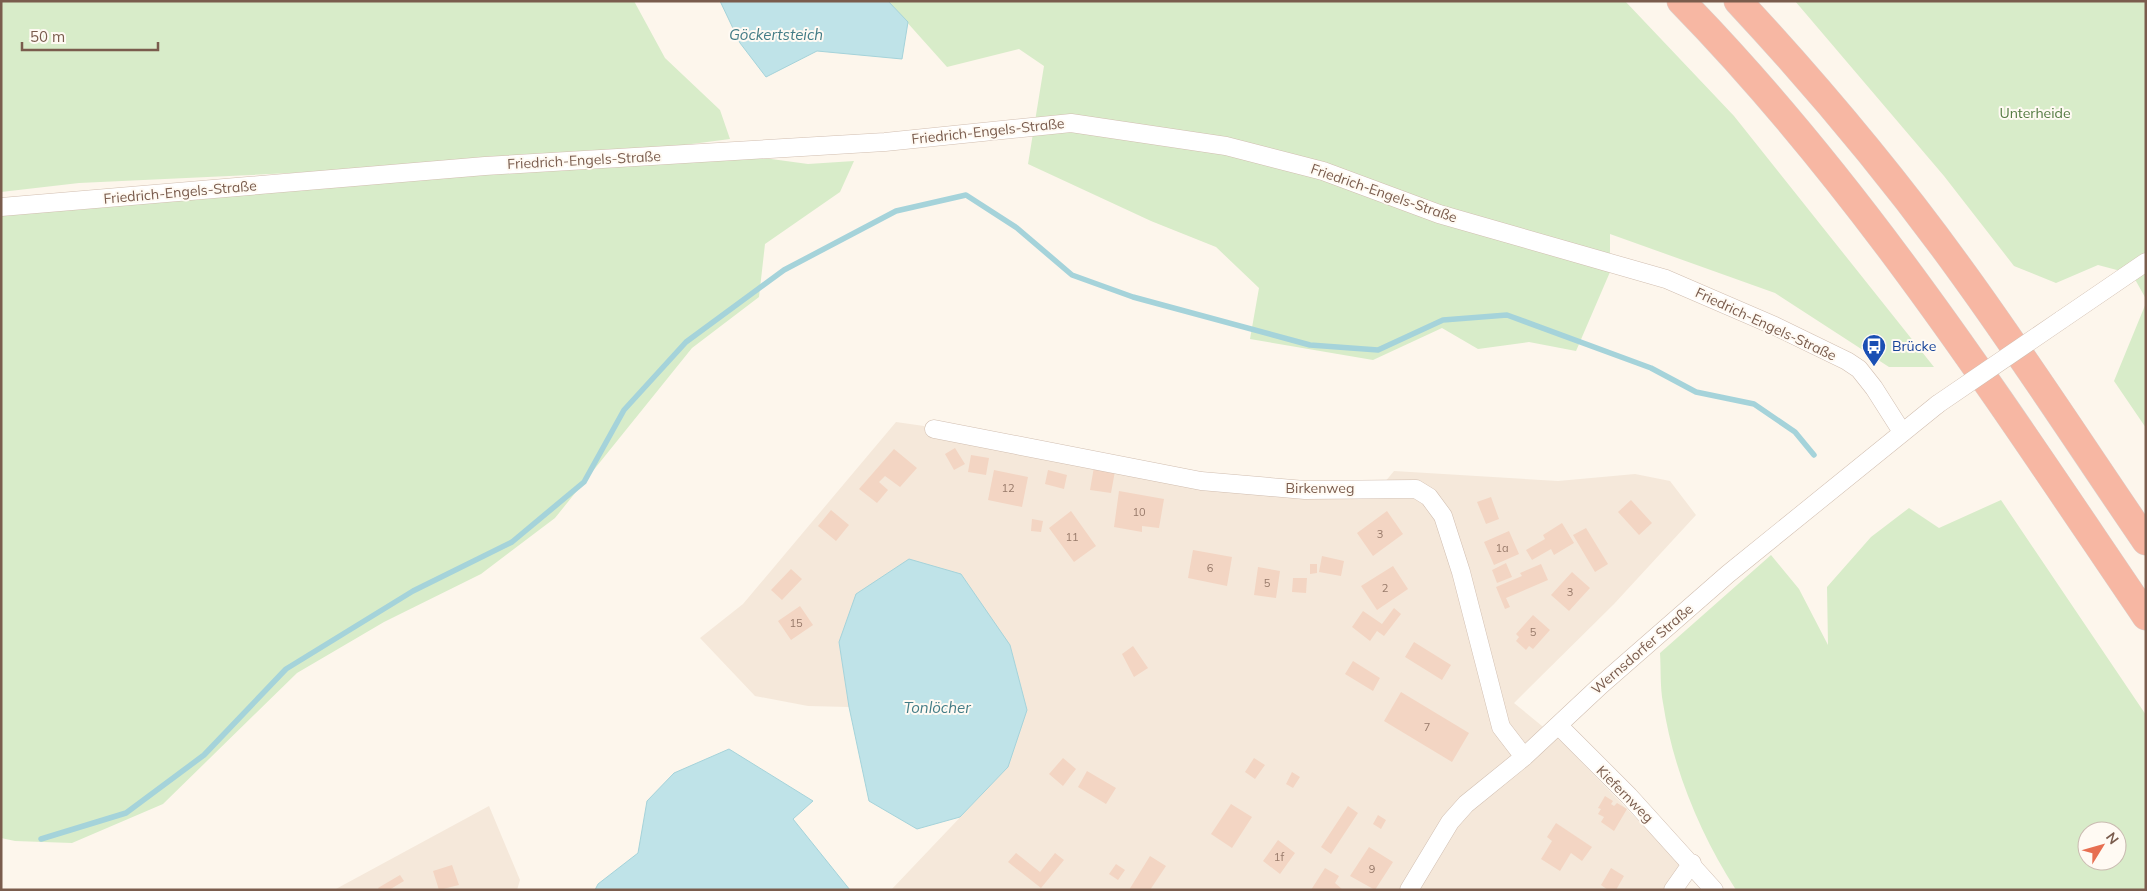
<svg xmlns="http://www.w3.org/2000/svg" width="2147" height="891" viewBox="0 0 2147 891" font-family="Mulish,sans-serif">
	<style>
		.residential { fill: #f5e8da }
		.green { fill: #d8ecc9; fill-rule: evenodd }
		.water { fill: #bfe3e8; stroke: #a5d3da }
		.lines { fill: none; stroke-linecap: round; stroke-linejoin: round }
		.stream { stroke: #a5d3da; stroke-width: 5.5 }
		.building { fill: #f3d5c3 }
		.street-casing { stroke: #d1beb0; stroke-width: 19 }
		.highway-casing { stroke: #dad1cd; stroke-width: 29 }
		.street { stroke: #fff; stroke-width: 18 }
		.highway { stroke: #f7b7a3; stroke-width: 28 }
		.street-bridge-casing { stroke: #d1beb0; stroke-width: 19; stroke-linecap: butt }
		.street-bridge { stroke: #fff; stroke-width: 18 }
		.labels { text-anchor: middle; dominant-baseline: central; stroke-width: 4; stroke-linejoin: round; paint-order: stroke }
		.number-label { font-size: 11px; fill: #987a6a }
		.park-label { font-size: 14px; fill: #537a41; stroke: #fffaf3 }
		.street-label { font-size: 14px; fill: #7a5c4d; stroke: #fffaf3 }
		.transit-label { font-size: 14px; fill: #164399; stroke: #fffaf3; text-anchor: start }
		.water-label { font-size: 15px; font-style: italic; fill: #437c86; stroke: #fffaf3 }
	</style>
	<rect width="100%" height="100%" fill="#fdf6ec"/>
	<path class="residential" d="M896 422 945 429 1141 474 1380 488 1394 471 1558 481 1635 474 1670 481 1696 515 1614 604 1514 703 1564 744 1692 876 1682 890H891L1008 767 981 607 961 574 839 642 849 707 808 706 755 696 700 638 743 604Z
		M489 806 520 880 517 890H334Z"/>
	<path class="green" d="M1 1H634L665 58 720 110 730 139 569 160 79 183 1 192Z
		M888 1H1625L1734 116 1934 367H1889L1775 293 1610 234V272L1576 351 1529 342 1478 349 1442 328 1373 360 1250 339 1259 288 1216 247 1151 221 1028 164 1044 66 1019 49 947 67Z
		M1795 1H2146V299L2132 274 2098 265 2056 283 2014 266 1944 176Z
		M734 154 808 164 854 161 840 192 765 244 759 297 692 348 555 518 481 574 384 622 297 673 163 804 72 843 15 841 1 838V209Z
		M2146 303V428L2114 381Z
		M2001 500 2146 715V890H1736C1700 834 1673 769 1663 703 1660 687 1661 669 1660 653L1771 555 1799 589 1828 645 1827 587 1871 537 1909 508 1939 528ZM2087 831H2117V861H2087Z"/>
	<path class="water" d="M720 1H888L908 22 902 59 817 51 766 77 740 43Z
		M909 559 961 574 1010 645 1027 710 1008 767 960 817 917 829 869 801 849 707 839 642 856 594Z
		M729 749 813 801 793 819 850 890H595L598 884 638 853 647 801 674 773Z"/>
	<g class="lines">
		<path class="stream" d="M41 839 126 813 204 755 286 669 413 591 512 542 584 482 624 410 686 342 784 270 896 211 966 195 1017 228 1072 275 1133 297 1310 345 1378 350 1443 320 1507 315 1651 368 1696 392 1754 404 1795 432 1814 455"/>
	</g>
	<path class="building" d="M955 448 965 464 954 470 945 454Z
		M894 449 917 468 900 487 885 476 879 482 888 490 877 503 859 489Z
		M971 455 989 458 986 475 968 472Z
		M1094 467 1115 471 1111 493 1090 490Z
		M994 470 1028 477 1022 507 988 500Z
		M1048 470 1067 475 1064 489 1045 484Z
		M1119 491 1164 499 1159 528 1142 526V532L1114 527Z
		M1491 497 1499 519 1486 524 1477 502Z
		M1631 500 1652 523 1639 535 1618 512Z
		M831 510 849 525 836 541 818 526Z
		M1071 511 1096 546 1074 562 1049 528Z
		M1387 511 1403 534 1373 556 1357 533Z
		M1032 519 1043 521 1041 532 1031 531Z
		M1562 523 1574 543 1554 555 1551 549 1532 560 1526 550 1545 539 1543 535Z
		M1586 528 1608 564 1595 572 1573 535Z
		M1509 531 1519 554 1494 565 1484 542Z
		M1193 550 1232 557 1227 586 1188 578Z
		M1322 556 1344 561 1341 576 1319 572Z
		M1506 563 1512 577 1497 583 1492 570Z
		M1310 564H1317V573L1310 574Z
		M1541 564 1548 580 1506 598 1510 607 1505 609 1496 587 1522 576 1520 573Z
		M1393 566 1408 589 1377 610 1361 586Z
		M1258 567 1280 571 1276 598 1254 595Z
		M791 569 802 579 782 600 771 590Z
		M1572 572 1590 588 1569 611 1551 595Z
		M1293 578H1307L1306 593 1292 592Z
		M800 606 813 625 791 640 778 621Z
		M1394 608 1401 614 1384 636 1377 631 1370 641 1352 627 1363 611 1382 624Z
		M1533 615 1550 630 1533 649 1529 646 1526 650 1516 641 1519 637 1516 634Z
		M1414 642 1451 665 1442 680 1405 657Z
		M1133 646 1148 668 1134 677 1122 654Z
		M1353 661 1380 678 1373 691 1345 674Z
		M1401 692 1469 733 1452 762 1384 721Z
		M1063 758 1076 769 1063 786 1049 774Z
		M1254 758 1265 765 1255 779 1245 772Z
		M1087 771 1116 788 1106 804 1078 787Z
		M1292 772 1300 777 1293 788 1286 784Z
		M1605 796 1613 801 1611 804 1614 806 1617 803 1627 809 1614 831 1601 822 1604 817 1598 814 1601 809 1598 808Z
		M1231 804 1252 817 1232 848 1211 834Z
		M1348 806 1358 813 1331 854 1321 847Z
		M1378 815 1386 820 1381 829 1373 824Z
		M1556 823 1592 847 1582 861 1571 853 1560 871 1541 859 1552 841 1547 837Z
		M1278 840 1295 853 1280 874 1263 861Z
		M1369 847 1393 862 1375 890 1350 876Z
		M1016 853 1040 872 1055 853 1064 860 1041 888 1008 862Z
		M1150 856 1166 866 1150 890H1129Z
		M1116 864 1125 870 1118 880 1109 874Z
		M452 865 459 885 439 890 433 871Z
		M1325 868 1339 876 1335 883 1343 890H1311Z
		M1611 868 1624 876 1616 890H1608L1601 885Z
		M400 875 404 881 389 890H379L378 888Z"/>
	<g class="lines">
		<g class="street-casing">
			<path id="street" d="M1 207 485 166 885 142 1071 123 1226 146 1323 171 1439 214 1666 279 1775 326 1847 361 1859 369 1874 388 1902 432
				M2061 320 2146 262
				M934 429 1201 481 1305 490 1416 489 1429 497 1443 516 1461 572 1501 727 1524 757
				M1558 725 1629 796 1714 890
				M1409 890 1450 822 1466 804 1524 757 1601 685 1728 574 1938 404
				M1673 890 1692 863"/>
		</g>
		<g class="highway-casing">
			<path id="highway" d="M1681 1C1862 186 2001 403 2146 616
				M1738 1C1819 88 1895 179 1964 275 2027 362 2085 452 2146 541"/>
		</g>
		<use href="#street" class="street"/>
		<use href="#highway" class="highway"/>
		<g class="street-bridge-casing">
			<path id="street-bridge" d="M1938 404 2061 320"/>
		</g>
		<use href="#street-bridge" class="street-bridge"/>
	</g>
	<defs>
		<g id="bus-pin" transform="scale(1.25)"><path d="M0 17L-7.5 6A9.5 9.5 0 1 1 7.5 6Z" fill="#1a4fb4" stroke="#fffaf3"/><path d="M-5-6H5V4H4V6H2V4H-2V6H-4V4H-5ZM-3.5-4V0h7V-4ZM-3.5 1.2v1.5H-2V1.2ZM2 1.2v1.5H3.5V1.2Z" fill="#fff"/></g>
	</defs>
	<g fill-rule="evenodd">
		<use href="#bus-pin" x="1874" y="346"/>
	</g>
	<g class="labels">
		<g class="number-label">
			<text x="1008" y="488">12</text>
			<text x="1139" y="512">10</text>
			<text x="1380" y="534">3</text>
			<text x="1072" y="537">11</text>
			<text x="1502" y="548">1a</text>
			<text x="1210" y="568">6</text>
			<text x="1267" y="583">5</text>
			<text x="1385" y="588">2</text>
			<text x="1570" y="592">3</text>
			<text x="796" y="623">15</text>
			<text x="1533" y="632">5</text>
			<text x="1427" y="727">7</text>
			<text x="1279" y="857">1f</text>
			<text x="1372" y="869">9</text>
		</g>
		<g class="park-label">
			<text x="2035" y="113">Unterheide</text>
		</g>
		<g class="street-label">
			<text transform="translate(988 131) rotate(-6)">Friedrich-Engels-Straße</text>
			<text transform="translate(584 160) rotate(-3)">Friedrich-Engels-Straße</text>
			<text transform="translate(180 192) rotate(-5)">Friedrich-Engels-Straße</text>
			<text transform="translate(1384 193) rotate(19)">Friedrich-Engels-Straße</text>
			<text transform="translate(1766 324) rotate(25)">Friedrich-Engels-Straße</text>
			<text x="1320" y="488">Birkenweg</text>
			<text transform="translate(1642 649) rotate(-41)">Wernsdorfer Straße</text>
			<text transform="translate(1625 794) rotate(45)">Kiefernweg</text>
		</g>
		<g class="transit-label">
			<text x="1892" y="346">Brücke</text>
		</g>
		<g class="water-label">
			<text x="776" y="34">Göckertsteich</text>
			<text x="937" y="707">Tonlöcher</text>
		</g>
	</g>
	<rect width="2147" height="891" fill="none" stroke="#7a5c4d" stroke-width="5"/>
	<g transform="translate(2102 846) rotate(53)"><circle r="24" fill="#fffaf3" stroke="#cabbb1"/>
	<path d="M0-4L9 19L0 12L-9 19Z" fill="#e76f51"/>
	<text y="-8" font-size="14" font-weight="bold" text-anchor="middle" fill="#7a5c4d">N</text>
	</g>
	<path d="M22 42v8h136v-8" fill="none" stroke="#7a5c4d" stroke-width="2.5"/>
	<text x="30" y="42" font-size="15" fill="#7a5c4d" stroke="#fffaf3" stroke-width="4" paint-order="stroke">50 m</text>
</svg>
